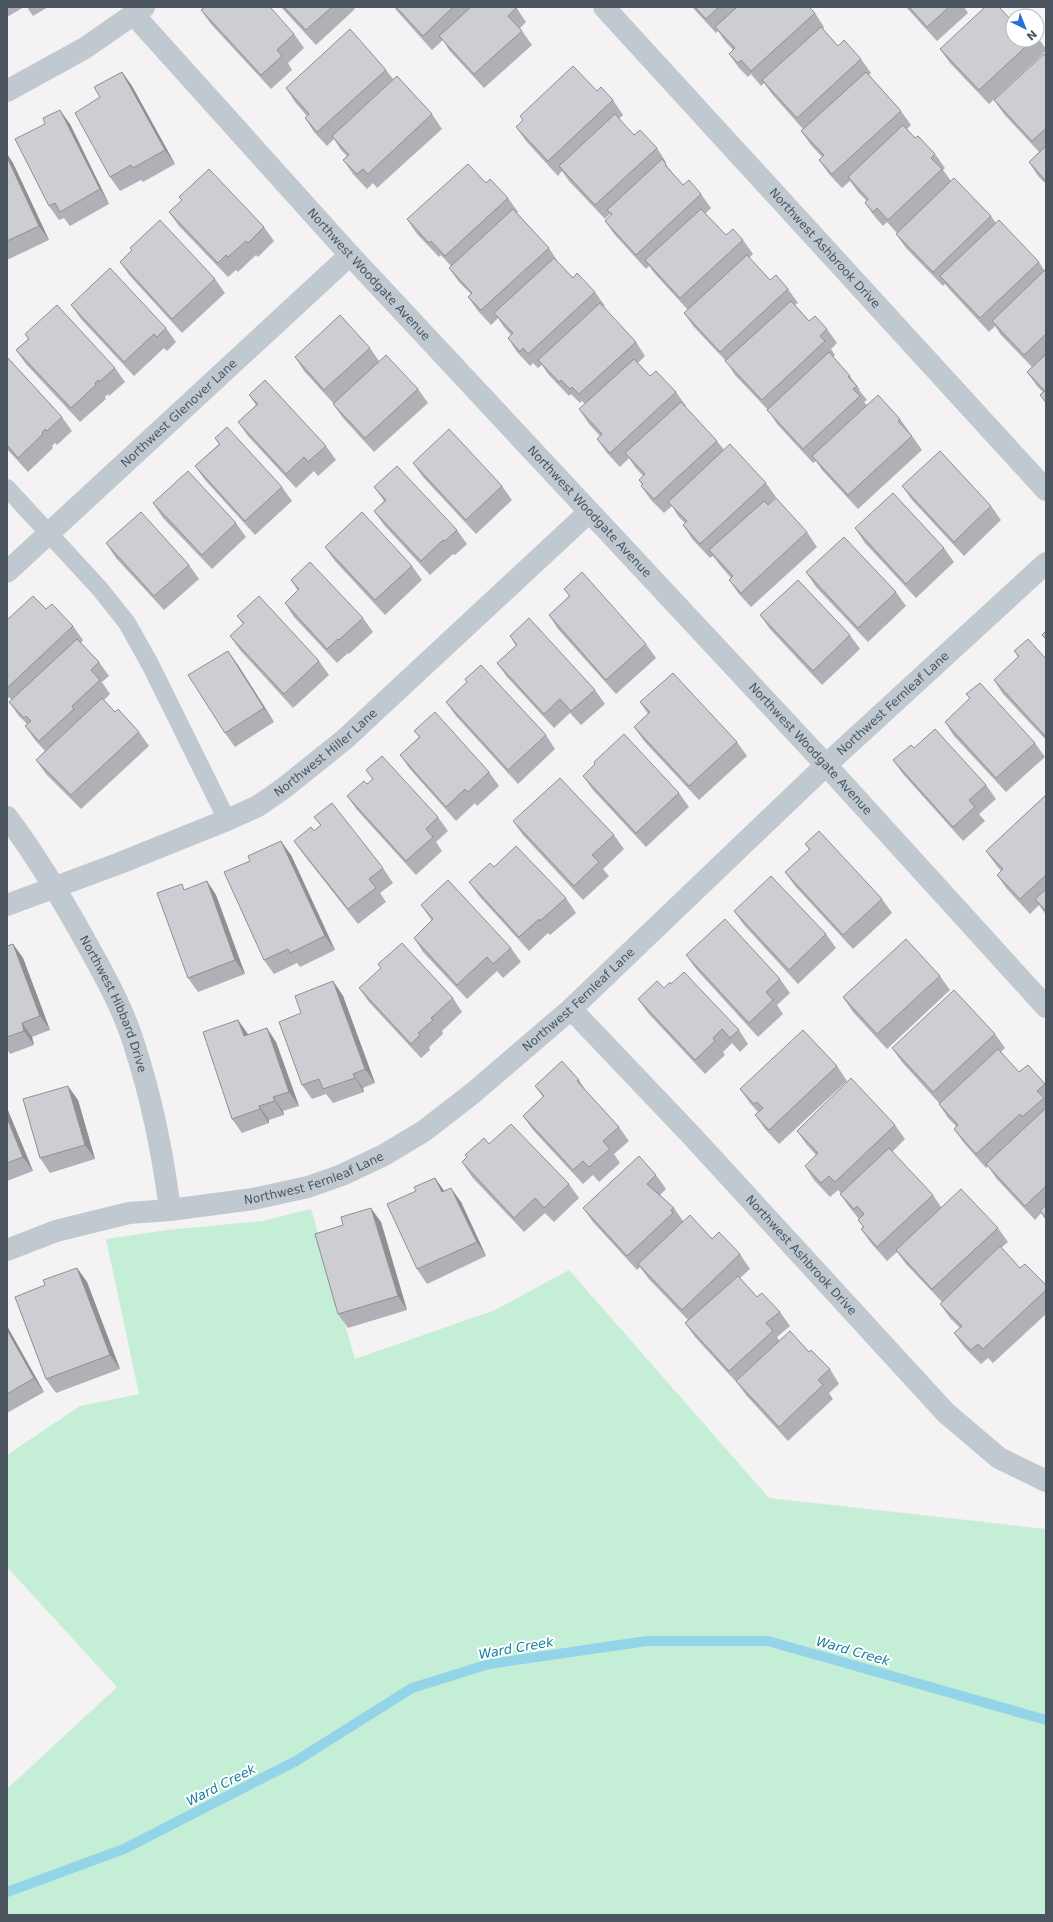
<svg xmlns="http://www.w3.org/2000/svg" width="1053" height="1922" viewBox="0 0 1053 1922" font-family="'DejaVu Sans',sans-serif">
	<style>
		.green { fill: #c4eed6 }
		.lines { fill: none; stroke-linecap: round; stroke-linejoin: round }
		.stream { stroke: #94d4e9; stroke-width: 10 }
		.lane { stroke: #c1c9d0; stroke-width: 18 }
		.street { stroke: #c1c9d0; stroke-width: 22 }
		.wall { fill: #afb1b6 }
		.shaded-wall { fill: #8f9094 }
		.building { fill: #ccced4; stroke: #8f9094 }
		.labels { text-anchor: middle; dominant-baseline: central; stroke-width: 4; stroke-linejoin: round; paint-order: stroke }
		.street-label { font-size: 12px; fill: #4a555f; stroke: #fff }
		.water-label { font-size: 13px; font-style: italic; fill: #147fa1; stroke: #fff }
	</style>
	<rect width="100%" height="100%" fill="#f4f2f2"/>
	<path class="green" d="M311 1209 355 1359 495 1310 569 1270 769 1498 1046 1529V1915H7V1789L117 1687 7 1567V1455L80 1406 139 1394 106 1239 168 1230 262 1221Z"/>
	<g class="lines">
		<path class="stream" d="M7 1892 124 1849 296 1761 412 1688 489 1664 647 1641H768L1046 1720"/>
		<path class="lane" d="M7 488 100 589 127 623 150 664 227 820"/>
		<g class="street">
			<path id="s1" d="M604 7 1046 490"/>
			<path id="s2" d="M134 15 350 255 826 765 1046 1007"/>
			<path d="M7 91 85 48 144 7"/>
			<path id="s3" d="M7 572 350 255"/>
			<path id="s4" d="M7 817C35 854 59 894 82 935 102 971 123 1007 135 1047 152 1100 163 1155 170 1210"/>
			<path id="s5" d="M7 905 120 863 227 820 258 806 284 788 345 739 588 513"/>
			<path id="s6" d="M571 1009 691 1135 946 1413 999 1458 1046 1481"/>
			<path id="s7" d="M7 1250 56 1231 129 1213 170 1210 253 1199 308 1187 342 1175 384 1155 424 1131 473 1093 571 1009 826 765 1046 563"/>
		</g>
	</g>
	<path class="wall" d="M7 7H24L7 17Z
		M27 7H48L33 16Z
		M281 7H354L355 9 316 45Z
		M394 7H516L526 22 520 28 532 45 484 88 449 50 443 40 432 50 397 11Z
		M692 7H809L815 13 824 27 823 29 838 46 861 59 871 73 869 75 901 111 911 125 907 129 915 138 935 154 945 168 943 170 951 181 991 216 996 223 1039 262 1044 270 1046 269V404L1040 395 1043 392 1037 386 1027 372 1032 367 1001 335 995 326 989 332 950 290 945 284 943 286 906 248 896 234 897 233 887 222 883 226 875 217 865 203 867 201 858 192 850 181 842 188 829 174 819 160 822 157 811 145 801 131 803 129 772 94 764 83 761 86 751 74 748 77 739 68 729 54 733 50 725 41 718 31 716 33Z
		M906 7H964L968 13 937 41Z
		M201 10 294 34 304 48 288 63 292 70 271 89 211 24Z
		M1037 36 1046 49V51L989 104 950 63 940 49 1013 40H1037Z
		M1046 57V184L1038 176 1029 162 1039 152 1004 114 994 100Z
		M386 70 393 79 432 114 442 129 377 188 373 183 367 189 353 174 343 160 347 156 341 150 334 139 327 146 314 132 305 118 307 116 295 102 286 88Z
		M122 72 132 86 175 164 143 182 141 180 120 191 110 177 100 97Z
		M597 91 613 100 623 115 619 119 634 135 657 148 666 162 665 163 674 175 683 185 701 194 711 208 705 214 726 235 743 240 753 254 749 258 770 280 788 289 798 303 795 305 809 321 827 329 837 343 831 349 835 355 833 357 850 376 860 390H859L867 400 864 402 867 405 900 419 922 450 858 509 822 470 816 461 813 463 777 424 768 410 735 375 726 361 694 327 684 313 688 310 655 274 649 266 646 269 615 235 605 221 611 215 610 214 605 219 569 181 562 171 558 176 526 141 516 127 523 120 520 116Z
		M70 124 109 204 70 226 64 218 59 220 49 206Z
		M7 154 13 163 49 240 7 260Z
		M486 183 508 198 518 212 517 213 549 248 558 262 573 278 595 292 605 306 603 307 636 342 645 356 638 363 650 376 676 392 686 406 685 407 717 441 724 450 766 483 776 497 768 505 807 532 817 547 751 607 739 594 729 580 731 578 719 564 713 556 710 558 693 540 683 525 685 523 678 516 672 506 664 513 651 500 641 486 642 485 639 480 643 476 635 467 629 458 620 467 607 453 597 439 600 436 589 424 579 409 585 404 582 401 580 403 571 394 569 396 548 374 542 365 538 368 533 363 530 366 517 352 508 338 511 335 504 327 498 318 491 325 478 311 468 297 471 294 459 282 449 268 451 266 441 255 439 257 417 234 407 219Z
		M179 197 264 227 274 241 258 257 256 255 238 272 236 270 228 277 179 226 169 212 182 200Z
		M130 248 215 279 225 293 182 333 130 276 120 262 132 251Z
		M71 305 166 328 176 342 167 351 164 348 134 376 81 319Z
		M25 334 115 368 125 382 109 396 108 394 105 397 106 399 80 422 26 364 16 350 28 339Z
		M370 348 379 361 418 389 428 403 374 452 343 418 333 404H334L304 371 295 357Z
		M7 357 62 417 72 431 57 445 55 443 52 446 53 448 28 472 7 449Z
		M249 395 326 446 336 460 318 476 314 471 296 488 248 436 238 422 256 405Z
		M215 438 282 487 292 501 255 535 205 480 195 466 219 444Z
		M413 463 502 486 512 500 476 534 423 477Z
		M902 486 991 506 1001 520 964 556 912 500Z
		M374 487 457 530 467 544 455 555 453 554 430 575 384 525 374 511 384 501Z
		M153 503 236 523 246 537 212 569 163 518Z
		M855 528 944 548 954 562 916 598 865 543Z
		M106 543 189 565 199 579 164 610 116 558Z
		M325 547 412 566 422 580 385 615 335 561Z
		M806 572 896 592 906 606 868 642 816 587Z
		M291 580 363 618 373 632 349 654 348 653 337 663 294 617 285 603 298 591Z
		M564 589 646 644 656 658 616 694 558 629 549 615 569 596Z
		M46 609 73 626 83 640 81 643 99 662 109 676 102 682 110 694 104 700 115 712 139 732 149 746 81 809 46 774 36 760 45 751 35 740 25 726 27 724 19 716 9 702 12 700 9 697 7 699V620Z
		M760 615 850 635 860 649 822 685 770 629Z
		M237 616 319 661 329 675 293 708 240 650 230 636 243 624Z
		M510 636 595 690 605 704 581 725 570 713 554 728 507 677 497 663 516 646Z
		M1014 651 1046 659V740L1003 694 994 680 1018 657Z
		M238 665 274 722 235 747 225 733Z
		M465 679 546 735 555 749 518 784 456 716 446 702 467 683Z
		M966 694 1035 743 1045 757 1006 792 954 736 945 722 970 699Z
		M640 702 737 742 747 756 699 800 644 741 634 727 648 714Z
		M414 731 489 772 499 786 477 806 475 803 456 821 410 769 400 755 419 737Z
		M914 748 986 785 996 799 979 814 985 821 963 841 903 774 893 760Z
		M594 762 679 793 689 807 646 847 593 790 583 776 595 765Z
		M366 770 438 817 448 831 436 842 442 851 416 875 357 810 347 796 367 784 373 780Z
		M1046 795V915L1039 905 1030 914 1007 889 997 875 1001 871 996 865 986 851Z
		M314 817 383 868 393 883 380 893 386 902 358 924 304 855 294 841 314 831 321 826Z
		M513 821 614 835 624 849 603 869 609 876 583 900 523 835Z
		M805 844 882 899 892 913 853 949 795 886 785 872 809 850Z
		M291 855 335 950 300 967 297 963 274 974 264 960 250 861Z
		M494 867 566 898 576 913 550 935 548 933 529 951 479 896 469 882Z
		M207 881 216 895 245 974 198 992 188 978Z
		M421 905 511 948 521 962 503 978 497 971 467 999 423 952 414 938 432 921Z
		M734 911 826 934 836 948 798 984 744 925Z
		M13 944 23 958 50 1030 32 1037 34 1045 10 1054 7 1049V946Z
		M686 955 780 979 790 993 777 1005 783 1014 758 1037 696 969Z
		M940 976 950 990 887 1049 853 1012 843 997Z
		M333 981 343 996 375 1083 363 1088 364 1092 333 1103 326 1094 312 1099 302 1085 301 1013Z
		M671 984 739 1030 748 1044 740 1052 732 1043 723 1052 725 1055 705 1074 648 1013 638 999 664 988Z
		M359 988 453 998 462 1012 442 1031 443 1034 429 1047 430 1050 421 1058 369 1002Z
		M248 1034 276 1042 299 1106 283 1111 284 1115 269 1120V1123L242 1133 232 1119Z
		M995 1034 1005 1048 1001 1052 1019 1072 1028 1065 1046 1085V1220L1041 1213 1035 1220 996 1178 988 1166 986 1168 964 1143 954 1129 956 1126 948 1118 939 1104V1103L902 1062 892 1048Z
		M837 1066 847 1081 779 1144 765 1129 755 1115 758 1112 750 1103 740 1089Z
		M579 1080 588 1094 619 1127 629 1141 614 1154 620 1163 599 1182 593 1175 583 1184 533 1130 523 1116 543 1097 535 1086Z
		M78 1100 95 1159 50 1173 40 1158Z
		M7 1108 33 1171 7 1181Z
		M895 1125 905 1139 892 1152 933 1195 941 1207 998 1228 1008 1242 1001 1248 1020 1268 1046 1285V1314L993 1363 988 1358 981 1364 964 1347 954 1333 960 1328 950 1318 940 1304 942 1302 906 1264 897 1252 887 1261 871 1243 861 1229 863 1227 858 1220 859 1219 850 1208 840 1194 841 1193 838 1190 830 1197 814 1180 805 1166 816 1155 807 1145 797 1131Z
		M489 1144 569 1184 579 1198 554 1222 545 1213 524 1232 472 1177 462 1162Z
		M656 1175 666 1189 660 1195 674 1208 683 1221 740 1254 750 1269 740 1278 757 1297 780 1312 790 1326 777 1337 779 1340 809 1352 830 1369 839 1384 829 1393 833 1399 788 1441 746 1395 738 1384 695 1337 685 1323 688 1320 648 1278 640 1267 637 1270 593 1222 583 1208Z
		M435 1178 444 1191 461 1202 486 1256 427 1284 417 1269 416 1191Z
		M381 1222 407 1310 348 1328 338 1314Z
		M77 1268 87 1282 120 1369 56 1393 46 1379 45 1285Z
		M7 1326 44 1392 7 1413Z"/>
	<path class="shaded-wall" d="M122 72 132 86 175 164 165 150Z
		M60 110 70 124 109 204 100 189Z
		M7 154 13 163 49 240 39 226 7 157Z
		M228 651 238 665 274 722 264 708Z
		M281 841 291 855 335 950 325 936Z
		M207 881 216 895 245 974 235 960Z
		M13 944 23 958 50 1030 40 1016Z
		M333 981 343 996 375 1083 365 1069Z
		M238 1020 248 1034 253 1050 244 1036Z
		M22 1023 32 1037 34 1045 24 1031Z
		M267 1028 276 1042 299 1106 289 1092Z
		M353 1074 363 1088 364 1092 355 1078Z
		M68 1086 78 1100 95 1159 85 1145Z
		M273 1097 283 1111 284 1115 275 1101Z
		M259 1106 269 1120V1123L260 1109Z
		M7 1108 33 1171 23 1157 7 1118Z
		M435 1178 445 1192H442Z
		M451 1188 461 1202 486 1256 477 1242Z
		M371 1208 381 1222 407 1310 398 1296Z
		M77 1268 87 1282 120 1369 110 1355Z
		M7 1326 44 1392 34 1378 7 1330Z"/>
	<path class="building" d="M205 7H270L294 34 277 50 282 56 261 75 201 10Z
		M284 7H332L306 30Z
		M396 7H453L423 36Z
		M471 7H516V8L508 16 522 31 474 74 439 36Z
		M695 7H719L706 19Z
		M737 7H809L815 13 751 71 741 60 738 63 729 54 735 48 715 27Z
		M909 7H949L927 27Z
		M985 7H999L1013 22V40H1033L979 90 940 49Z
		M821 27 838 46 844 40 861 59 797 118 762 80Z
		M350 29 386 70 317 132 305 118 309 114 286 88Z
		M1044 54 1046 57V128L1032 141 994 100Z
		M573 66 597 91 601 87 613 100 548 161 516 127 523 120 520 116Z
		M122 72 165 150 133 168 131 165 110 177 75 113 100 97 94 87Z
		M866 72 901 111 832 174 819 160 824 155 801 131Z
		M397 76 432 114 368 174 363 169 357 174 343 160 349 155 332 136Z
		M60 110 100 189 60 212 55 203 49 206 15 139 45 124 43 118Z
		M615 114 634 135 640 130 657 148 595 205 559 166Z
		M903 125 915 138 918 136 935 154 931 158 942 169 888 220 877 208 873 212 865 203 868 199 848 177Z
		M1046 146V181L1029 162Z
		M7 157 39 226 7 241Z
		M662 159 666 164 665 165 683 185 689 180 701 194 636 255 605 221 612 214 607 210Z
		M468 164 486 183 490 179 508 198 445 256 431 241 429 243 407 219Z
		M209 169 264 227 248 243 246 241 228 257 226 255 218 263 169 212 182 200 179 197Z
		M954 178 991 216 933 272 896 234Z
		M513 209 549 248 481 310 468 297 472 293 449 268Z
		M701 209 726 235 733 229 743 240 680 298 645 260Z
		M160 220 215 279 172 319 120 262 132 250 130 248Z
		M999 220 1039 262 980 318 940 276Z
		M747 255 770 280 776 275 788 289 720 352 684 313Z
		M554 258 573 278 577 273 595 292 528 354 523 348 520 352 508 338 513 333 494 313Z
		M110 268 166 328 157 337 154 334 124 362 71 305Z
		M1046 269V334L1024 355 992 321Z
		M791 301 809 321 815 316 827 329 820 336 825 341 762 400 725 361Z
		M600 303 636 342 579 394 572 387 570 389 561 380 559 382 538 360Z
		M57 305 115 368 99 382 98 380 95 383 96 385 71 408 16 350 29 339 25 334Z
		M340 315 370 348 324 390 295 357Z
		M829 352 850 376 848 377 857 386 853 389 860 396 803 449 767 410Z
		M1046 354V402L1040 395 1045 391 1027 372Z
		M386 355 418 389 365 438 333 404Z
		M7 357 62 417 47 431 45 429 42 433 43 434 18 458 7 445Z
		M634 359 650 376 656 371 676 392 610 453 597 439 602 434 579 409Z
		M265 380 326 446 308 462 304 457 286 474 238 422 258 404 249 395Z
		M878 395 900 419 898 421 912 436 848 495 812 456Z
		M681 402 717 441 654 499 641 486 643 484 639 480 645 474 625 453Z
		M227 427 282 487 245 521 195 466 220 444 215 438Z
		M449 429 502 486 466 520 413 463Z
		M730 444 766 483 700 544 683 525 687 521 668 502Z
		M940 451 991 506 954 542 902 486Z
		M397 466 457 530 445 541 443 540 421 561 374 511 386 500 374 487Z
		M188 471 236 523 202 555 153 503Z
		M893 493 944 548 906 584 855 528Z
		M776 498 807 532 741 593 729 580 733 576 709 550 764 501 768 505Z
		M141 512 189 565 154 596 106 543Z
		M362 512 412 566 375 600 325 547Z
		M844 537 896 592 858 628 806 572Z
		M310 562 363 618 339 640 338 639 327 649 285 603 299 589 291 580Z
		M582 572 646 644 606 680 549 615 570 596 564 589Z
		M798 580 850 635 813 671 760 615Z
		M33 596 46 609 52 604 73 626 7 688V620Z
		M259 596 319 661 284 694 230 636 244 623 237 616Z
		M529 618 595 690 571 711 560 699 544 714 497 663 517 645 510 636Z
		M1046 631V639L1042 635Z
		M77 639 99 662 91 670 100 680 72 706 74 709 39 741 25 726 31 721 26 716 24 718 9 702Z
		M1028 639 1046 659V737L994 680 1019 656 1014 651Z
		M228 651 264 708 225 733 188 675Z
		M481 665 546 735 508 770 446 702 467 682 465 679Z
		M673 673 737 742 689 786 634 727 650 712 640 702Z
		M980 683 1035 743 996 778 945 722 970 698 966 694Z
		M102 698 115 712 118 709 139 732 71 795 36 760Z
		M435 712 489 772 468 792 465 789 446 807 400 755 420 737 414 731Z
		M935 729 986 785 969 800 975 807 953 827 893 760 911 745 914 748Z
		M624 734 679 793 636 833 583 776 595 764 594 762Z
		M382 756 438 817 426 829 433 837 406 861 347 796 364 781 367 784 373 779 366 770Z
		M560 778 614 835 592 855 599 862 574 886 513 821Z
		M1046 795V875L1020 899 997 875 1003 869 986 851Z
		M332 803 383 868 369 879 376 888 348 909 294 841 311 827 314 831 321 825 314 817Z
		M819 831 882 899 843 935 785 872 810 849 805 844Z
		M281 841 325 936 290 953 288 949 264 960 224 872 250 861 248 856Z
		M516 846 566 898 540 921 539 919 519 937 469 882 490 863 494 867Z
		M771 876 826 934 789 970 734 911Z
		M448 880 511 948 493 964 487 957 457 985 414 938 433 919 421 905Z
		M207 881 235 960 188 978 157 893 182 884 184 890Z
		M1046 889V911L1035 899Z
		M725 919 780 979 766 992 773 1000 749 1023 686 955Z
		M906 939 940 976 877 1034 843 997Z
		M402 943 453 998 431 1018 433 1020 418 1033 420 1035 411 1044 359 988 381 968 378 964Z
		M13 944 40 1016 22 1023 24 1031 7 1037V946Z
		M684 972 739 1030 730 1038 722 1029 713 1038 715 1041 695 1060 638 999 657 981 664 988 670 982 671 984Z
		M333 981 365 1069 353 1074 355 1078 323 1089 319 1079 302 1085 279 1022 301 1013 295 996Z
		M954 990 995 1034 933 1092 892 1048Z
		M238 1020 244 1036 267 1028 289 1092 273 1097 275 1101 259 1106 260 1109 232 1119 203 1032Z
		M803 1030 837 1066 769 1130 755 1115 763 1108 757 1102 754 1104 740 1089Z
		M998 1049 1019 1072 1028 1065 1045 1084 1037 1091 1044 1098 1022 1117 1020 1114 976 1154 954 1129 958 1125 939 1104Z
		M562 1061 579 1080 577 1081 619 1127 603 1141 610 1149 589 1167 583 1161 573 1170 523 1116 544 1096 535 1086Z
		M851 1078 895 1125 835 1182 829 1176 821 1183 805 1166 818 1153 797 1131Z
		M68 1086 85 1145 40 1158 23 1099Z
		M1046 1108V1186L1025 1206 986 1164Z
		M7 1118 23 1157 7 1163Z
		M511 1124 569 1184 544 1208 535 1198 514 1218 462 1162 467 1157 465 1155 484 1138 489 1144Z
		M889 1148 933 1195 877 1247 861 1229 864 1227 858 1220 864 1214 857 1206 854 1209 840 1194Z
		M639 1156 656 1175 647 1184 674 1208 671 1210 673 1213 627 1256 583 1208Z
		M435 1178 442 1192 451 1188 477 1242 417 1269 387 1204 416 1191 414 1187Z
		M961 1189 998 1228 932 1289 896 1250Z
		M1046 1205V1218L1040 1211Z
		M371 1208 398 1296 338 1314 315 1234 343 1225 341 1217Z
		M690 1215 712 1239 719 1232 740 1254 682 1310 638 1264Z
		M1000 1246 1020 1268 1025 1264 1046 1285V1290L983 1349 978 1344 971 1350 954 1333 962 1326 940 1304Z
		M77 1268 110 1355 46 1379 15 1297 45 1285 43 1280Z
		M738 1276 757 1297 762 1293 780 1312 766 1323 773 1331 729 1371 685 1323Z
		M7 1330 34 1378 7 1394Z
		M790 1331 809 1352 811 1350 830 1369 818 1380 823 1385 779 1427 736 1381Z"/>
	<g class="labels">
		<g class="street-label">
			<text stroke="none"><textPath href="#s1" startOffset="327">Northwest Ashbrook Drive</textPath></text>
			<text stroke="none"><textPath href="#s2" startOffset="350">Northwest Woodgate Avenue</textPath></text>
			<text stroke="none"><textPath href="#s3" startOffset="234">Northwest Glenover Lane</textPath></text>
			<text stroke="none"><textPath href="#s2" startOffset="674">Northwest Woodgate Avenue</textPath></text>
			<text stroke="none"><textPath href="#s7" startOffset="1073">Northwest Fernleaf Lane</textPath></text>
			<text stroke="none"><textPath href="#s2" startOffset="998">Northwest Woodgate Avenue</textPath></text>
			<text stroke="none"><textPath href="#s5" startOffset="356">Northwest Hiller Lane</textPath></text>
			<text stroke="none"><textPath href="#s7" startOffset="641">Northwest Fernleaf Lane</textPath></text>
			<text stroke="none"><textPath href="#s4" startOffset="216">Northwest Hibbard Drive</textPath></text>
			<text stroke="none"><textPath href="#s7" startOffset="317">Northwest Fernleaf Lane</textPath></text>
			<text stroke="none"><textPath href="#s6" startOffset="337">Northwest Ashbrook Drive</textPath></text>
		</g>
		<g class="water-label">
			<text transform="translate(516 1648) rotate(-10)">Ward Creek</text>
			<text transform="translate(853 1651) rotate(16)">Ward Creek</text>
			<text transform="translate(221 1785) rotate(-27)">Ward Creek</text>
		</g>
	</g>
	<rect width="1053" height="1922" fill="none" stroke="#4a555f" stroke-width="16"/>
	<g transform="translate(1025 28) rotate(137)"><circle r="19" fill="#ffffff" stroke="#b7bbbf"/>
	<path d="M0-3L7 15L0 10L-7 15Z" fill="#236fdd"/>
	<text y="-6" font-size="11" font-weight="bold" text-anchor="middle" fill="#4a555f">N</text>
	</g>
</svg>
